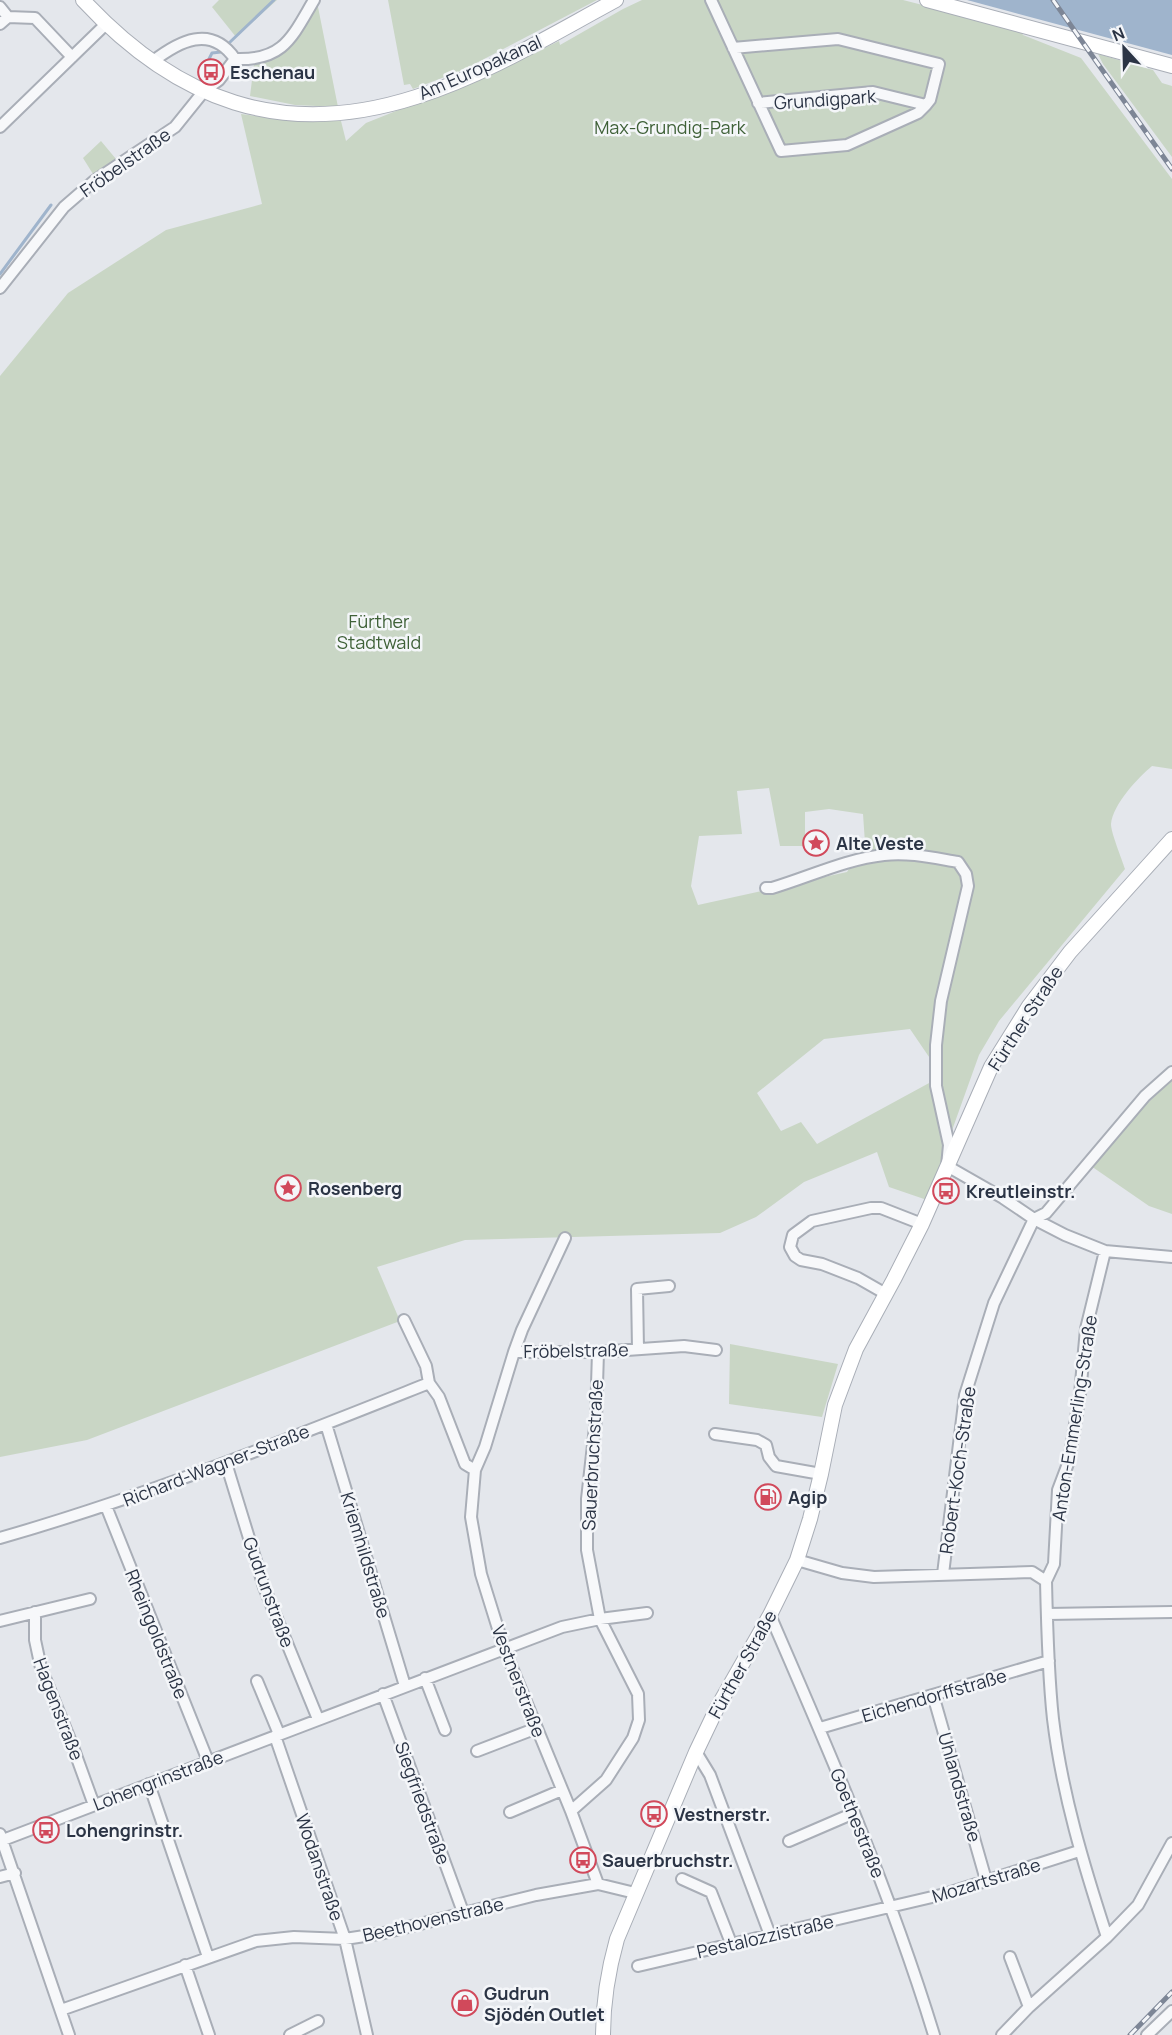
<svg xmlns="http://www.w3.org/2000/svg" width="1172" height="2035" viewBox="0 0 1172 2035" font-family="Manrope,sans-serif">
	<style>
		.green { fill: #c9d6c5; fill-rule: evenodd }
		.water { fill: #9fb4cc }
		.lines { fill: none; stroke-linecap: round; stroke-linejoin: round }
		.stream { stroke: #9fb4cc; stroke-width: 3 }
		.street-casing { stroke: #a9aeb7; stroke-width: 14 }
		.secondary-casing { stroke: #a9aeb7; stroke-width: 16 }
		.street { stroke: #f7f8fa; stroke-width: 10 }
		.secondary { stroke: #fff; stroke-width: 14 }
		.rail-casing { stroke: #7d8696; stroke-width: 5 }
		.rail { stroke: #f4f6f9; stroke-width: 3; stroke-dasharray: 9; stroke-linecap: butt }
		.labels { text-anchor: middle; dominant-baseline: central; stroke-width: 5; stroke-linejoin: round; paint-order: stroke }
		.street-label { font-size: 18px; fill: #2b3445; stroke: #f4f6f9 }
		.poi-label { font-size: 18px; font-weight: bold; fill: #2b3445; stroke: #f4f6f9; text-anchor: start }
		.park-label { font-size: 18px; fill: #3f6138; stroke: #f4f6f9 }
	</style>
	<rect width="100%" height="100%" fill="#e4e7ec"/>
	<path class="green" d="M219 0H277L236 37 212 7Z
		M388 0H597L463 70 413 89 410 84 404 85Z
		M642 0H903L1020 30 1023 35 1081 58 1172 179V769L1152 766C1138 778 1113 804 1111 824 1111 833 1122 859 1125 869L999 1021 979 1055 927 1200 889 1187 877 1152 804 1182 756 1217 720 1233 465 1240 377 1267 400 1321 87 1440 0 1457V376L68 293 166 230 262 204 241 114 293 121H341L346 141 366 123 506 67 559 41 560 45 623 9ZM769 788 780 846H805V812L829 809 863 814 865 843 847 872 698 905 691 886 699 836 742 834 737 791ZM910 1029 942 1076 817 1144 801 1122 781 1131 757 1093 824 1039Z
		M317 2 338 107 295 105 250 96 254 64 289 47Z
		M1098 54 1153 70 1162 83 1172 86V157L1103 64Z
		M101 141 116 159 93 174 83 158Z
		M1172 1080V1214L1149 1206 1091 1166 1124 1125Z
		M730 1344 838 1364 822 1417 729 1404Z"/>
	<path class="water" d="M967 0H1172V55Z"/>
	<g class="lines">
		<path class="stream" d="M228 44 274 0
			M207 63 212 53 221 52
			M0 274 51 205"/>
		<g class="street-casing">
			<path id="street" d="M711 0 781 151 847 145 918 113 926 105
				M0 7 8 17
				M0 24 8 17 35 18 72 57
				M733 48 838 39 939 64 930 100 926 105 873 92 758 103
				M235 59C284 61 292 37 314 0
				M152 62C179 41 211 24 235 59
				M0 127 106 24
				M0 288 64 207 94 181 175 127 204 91 219 80 235 59
				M766 888H772C809 877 846 859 884 855 909 852 934 858 958 862L966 874 968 886 941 1001 936 1045V1086L949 1145 947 1166 1003 1198 1034 1219 1065 1235 1105 1251 1172 1257
				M565 1238 522 1330 514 1352 485 1447 475 1470 471 1517 481 1574 504 1648 571 1811 598 1884
				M1105 1251 1086 1329 1080 1394 1069 1461 1058 1490 1054 1564 1046 1581C1047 1627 1048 1673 1053 1719 1062 1794 1084 1866 1107 1937
				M886 1294 858 1278 822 1264 801 1260 795 1256 790 1247 793 1235 812 1221 871 1208H881L922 1224
				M404 1320 426 1366 429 1383 439 1397 465 1464 475 1470
				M638 1349 637 1289 669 1286
				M514 1352H598L684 1346 716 1350
				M326 1424 405 1686
				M715 1434 757 1440 766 1445 769 1457 776 1466 821 1474
				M226 1463 264 1587 318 1719
				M106 1506 208 1761
				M0 1538C147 1496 288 1439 429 1383
				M797 1560 842 1573 874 1577 1032 1572 1046 1581
				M943 1574 965 1395 994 1303 1034 1219 1046 1213 1145 1096 1172 1072
				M35 1612V1640L41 1668 73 1747 94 1805
				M1047 1614 1172 1612
				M770 1615C830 1753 890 1891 934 2035
				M0 1621 90 1599
				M425 1678 445 1730
				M257 1681 279 1734
				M383 1694 463 1912
				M933 1695 986 1880
				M820 1728 1049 1661
				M275 1736 345 1939 367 2035
				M477 1751 537 1728
				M696 1752 710 1775 770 1935
				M149 1784 208 1957
				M571 1811 606 1780 633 1738 639 1720 638 1694 600 1619 587 1550V1499L596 1418 598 1352
				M510 1812 562 1790
				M0 1834 69 2035
				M3 1840 562 1627 600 1619 647 1613
				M789 1841 854 1813
				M0 1877 15 1873
				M682 1879 711 1892 731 1943
				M1010 1957 1029 2007
				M185 1965 209 2035
				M638 1966 945 1894 1079 1851
				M61 2010 256 1941 294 1937 345 1939 384 1933 536 1895 598 1884 635 1893
				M290 2035 318 2021
				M1002 2035 1029 2007 1107 1937 1138 1905 1172 1843
				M1147 2035 1172 2011"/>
		</g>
		<g class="secondary-casing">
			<path id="secondary" d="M83 0C177 101 282 140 416 97 486 75 551 35 616 0
				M927 0 1172 66
				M603 2035C603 2001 608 1971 617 1939L696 1752 717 1708 770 1615 797 1560 810 1519 821 1474 835 1405 856 1349 894 1279 922 1224 991 1067 1029 1006 1070 952 1172 839"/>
		</g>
		<use href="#street" class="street"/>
		<use href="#secondary" class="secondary"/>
		<g class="rail-casing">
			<path id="rail" d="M1053 0 1172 169
				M1130 2035 1172 1992"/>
		</g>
		<use href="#rail" class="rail"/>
	</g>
	<defs>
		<g id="bus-ring" transform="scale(1.35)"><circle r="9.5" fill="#f4f6f9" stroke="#d1495b" stroke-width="1.5"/><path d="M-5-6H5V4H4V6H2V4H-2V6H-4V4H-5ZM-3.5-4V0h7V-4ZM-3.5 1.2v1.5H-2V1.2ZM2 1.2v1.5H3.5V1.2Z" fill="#d1495b"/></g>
		<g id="sight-ring" transform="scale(1.35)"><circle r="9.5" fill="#f4f6f9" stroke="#d1495b" stroke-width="1.5"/><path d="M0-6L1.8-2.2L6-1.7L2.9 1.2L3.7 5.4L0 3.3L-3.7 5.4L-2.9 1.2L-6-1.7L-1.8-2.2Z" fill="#d1495b"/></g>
		<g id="fuel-ring" transform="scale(1.35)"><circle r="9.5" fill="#f4f6f9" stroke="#d1495b" stroke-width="1.5"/><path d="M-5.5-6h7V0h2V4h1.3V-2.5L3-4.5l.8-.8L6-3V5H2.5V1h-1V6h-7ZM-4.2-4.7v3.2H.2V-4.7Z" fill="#d1495b"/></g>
		<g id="shop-ring" transform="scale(1.35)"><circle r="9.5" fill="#f4f6f9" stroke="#d1495b" stroke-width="1.5"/><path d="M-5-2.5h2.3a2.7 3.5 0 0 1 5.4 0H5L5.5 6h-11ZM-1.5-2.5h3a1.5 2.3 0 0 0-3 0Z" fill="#d1495b"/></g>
	</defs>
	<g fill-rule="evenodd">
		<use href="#bus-ring" x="211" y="72"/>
		<use href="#sight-ring" x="816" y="843"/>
		<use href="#sight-ring" x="288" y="1188"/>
		<use href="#bus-ring" x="946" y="1191"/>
		<use href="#fuel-ring" x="768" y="1497"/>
		<use href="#bus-ring" x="654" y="1814"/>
		<use href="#bus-ring" x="46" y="1830"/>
		<use href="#bus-ring" x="583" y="1860"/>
		<use href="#shop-ring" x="465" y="2003"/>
	</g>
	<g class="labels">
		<g class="street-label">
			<text transform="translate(480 67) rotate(-24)">Am Europakanal</text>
			<text transform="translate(825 99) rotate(-4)">Grundigpark</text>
			<text transform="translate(125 162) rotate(-35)">Fröbelstraße</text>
			<text transform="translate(1025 1018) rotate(-57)">Fürther Straße</text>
			<text transform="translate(576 1350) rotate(-1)">Fröbelstraße</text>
			<text transform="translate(1074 1418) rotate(-81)">Anton-Emmerling-Straße</text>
			<text transform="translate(592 1455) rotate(-87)">Sauerbruchstraße</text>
			<text transform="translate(216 1465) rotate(-21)">Richard-Wagner-Straße</text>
			<text transform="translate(957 1470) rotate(-82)">Robert-Koch-Straße</text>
			<text transform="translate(366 1555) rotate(73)">Kriemhildstraße</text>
			<text transform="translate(269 1592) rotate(70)">Gudrunstraße</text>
			<text transform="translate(157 1634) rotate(68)">Rheingoldstraße</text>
			<text transform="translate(742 1664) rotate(-61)">Fürther Straße</text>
			<text transform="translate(519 1681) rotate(69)">Vestnerstraße</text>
			<text transform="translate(934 1695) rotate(-16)">Eichendorffstraße</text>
			<text transform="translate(59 1709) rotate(69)">Hagenstraße</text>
			<text transform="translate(158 1780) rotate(-21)">Lohengrinstraße</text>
			<text transform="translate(960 1787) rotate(74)">Uhlandstraße</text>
			<text transform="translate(423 1803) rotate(70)">Siegfriedstraße</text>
			<text transform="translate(858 1823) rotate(68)">Goethestraße</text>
			<text transform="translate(320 1867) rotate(71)">Wodanstraße</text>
			<text transform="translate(986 1880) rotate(-17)">Mozartstraße</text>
			<text transform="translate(433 1919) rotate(-13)">Beethovenstraße</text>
			<text transform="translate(765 1936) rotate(-13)">Pestalozzistraße</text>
		</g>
		<g class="poi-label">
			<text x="230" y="72">Eschenau</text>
			<text x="836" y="843">Alte Veste</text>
			<text x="308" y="1188">Rosenberg</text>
			<text x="966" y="1191">Kreutleinstr.</text>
			<text x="788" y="1497">Agip</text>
			<text x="674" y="1814">Vestnerstr.</text>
			<text x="66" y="1830">Lohengrinstr.</text>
			<text x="602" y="1860">Sauerbruchstr.</text>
			<text x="484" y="1993">Gudrun<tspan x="484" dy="21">Sjödén Outlet</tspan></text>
		</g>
		<g class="park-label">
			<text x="670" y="127">Max-Grundig-Park</text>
			<text x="379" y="621">Fürther<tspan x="379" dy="21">Stadtwald</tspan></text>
		</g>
	</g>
	<g transform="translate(1124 48) rotate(338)" stroke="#f4f6f9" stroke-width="4.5" paint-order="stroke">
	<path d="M0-4.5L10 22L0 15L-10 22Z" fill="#2b3445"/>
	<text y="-9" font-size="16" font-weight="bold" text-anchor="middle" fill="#2b3445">N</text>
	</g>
</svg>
